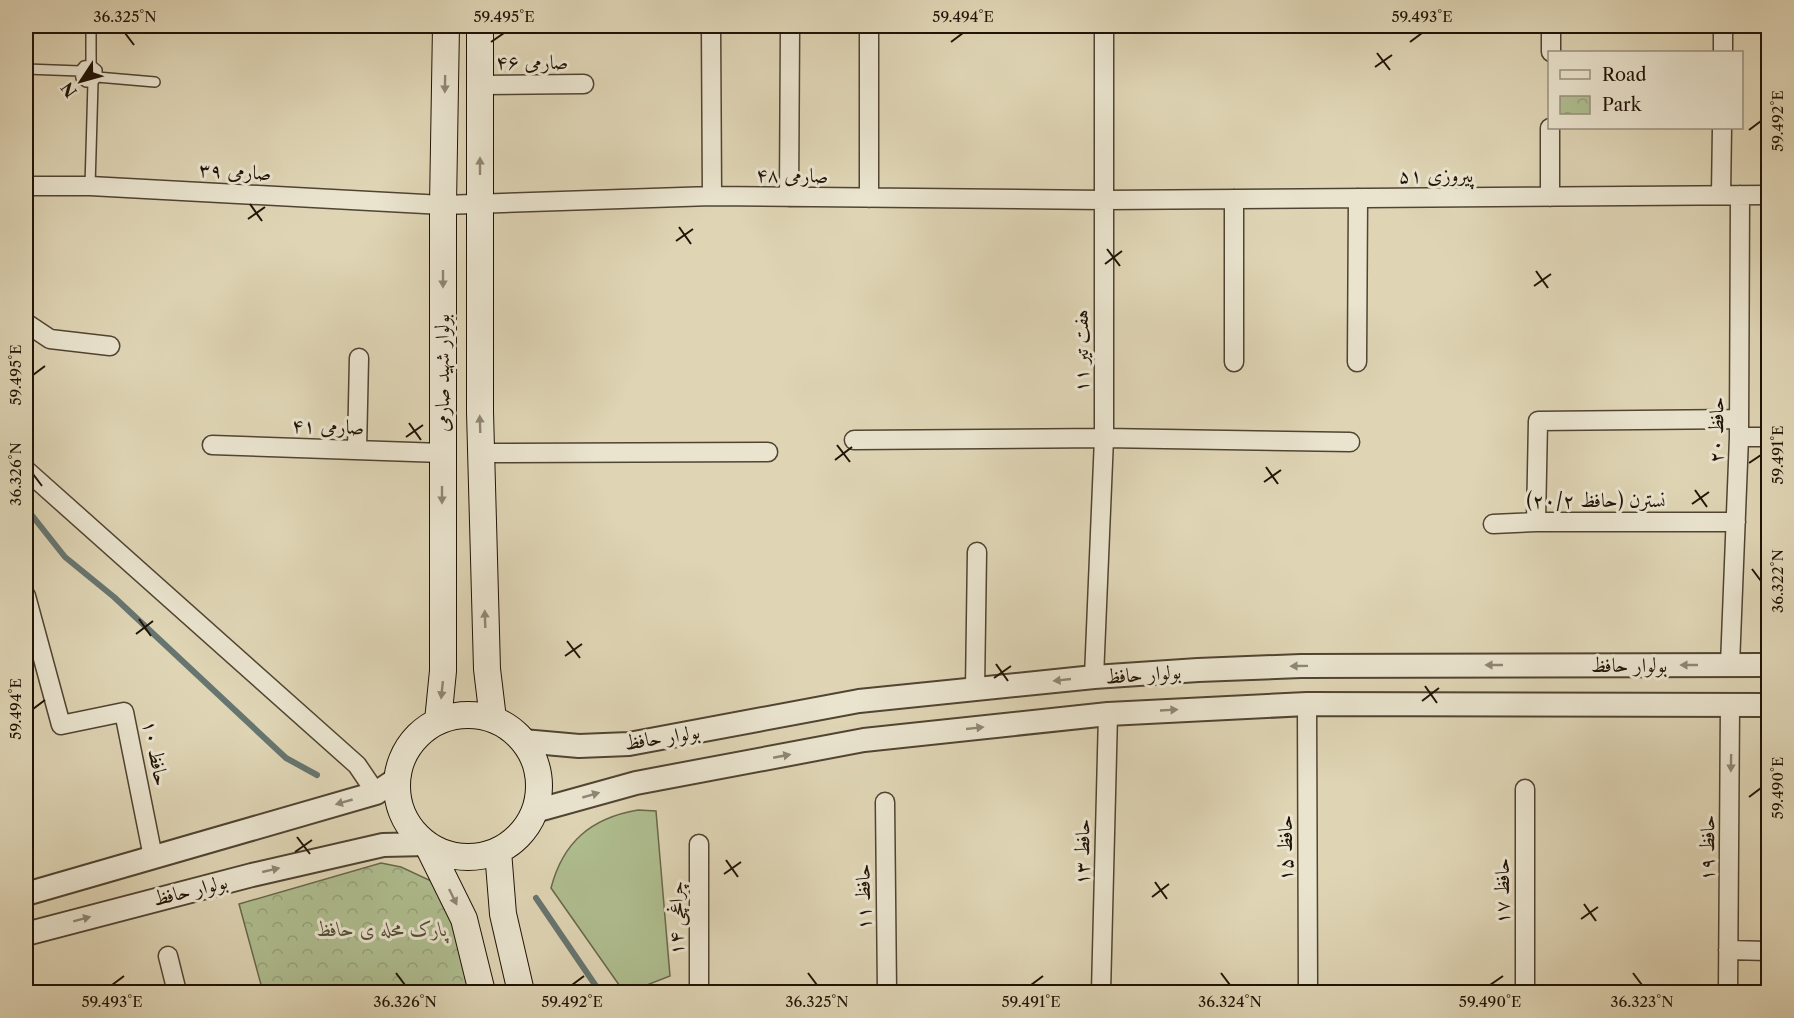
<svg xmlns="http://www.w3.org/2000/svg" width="1794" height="1018" viewBox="0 0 1794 1018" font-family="'Libre Caslon Text',Amiri,serif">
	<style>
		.park { fill: url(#park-crowns); stroke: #68684b; stroke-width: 1.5 }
		.pitch { fill: #afbe90; stroke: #68684b; stroke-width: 1.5 }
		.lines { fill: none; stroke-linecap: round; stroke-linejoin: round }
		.stream { stroke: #677570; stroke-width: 6 }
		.service-casing { stroke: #504432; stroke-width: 12 }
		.minor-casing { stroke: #504432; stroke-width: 21 }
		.tertiary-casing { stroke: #504432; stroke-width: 26 }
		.secondary-casing { stroke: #201306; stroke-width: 28 }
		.service { stroke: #eae4cf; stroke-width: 9 }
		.minor { stroke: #eae4cf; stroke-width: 18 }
		.tertiary { stroke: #eae4cf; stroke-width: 22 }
		.secondary { stroke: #eae4cf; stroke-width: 26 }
		.oneway { fill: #8f8675 }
		.ticks { fill: none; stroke: #201306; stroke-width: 2 }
		.labels { text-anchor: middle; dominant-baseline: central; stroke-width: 6; stroke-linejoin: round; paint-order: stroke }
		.street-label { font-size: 20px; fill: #201306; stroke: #eae4cf }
		.park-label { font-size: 20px; font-style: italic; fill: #524f36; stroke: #eae4cf }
		.neatline { fill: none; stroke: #201306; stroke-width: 2 }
		.ticks-label { font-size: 15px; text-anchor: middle; fill: #201306 }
	</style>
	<defs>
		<pattern id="park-crowns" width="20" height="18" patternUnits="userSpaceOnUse" patternTransform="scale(1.5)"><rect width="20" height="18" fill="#afbe90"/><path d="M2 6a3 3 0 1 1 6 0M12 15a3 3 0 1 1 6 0" fill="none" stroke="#96a27b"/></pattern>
	</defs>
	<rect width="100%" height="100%" fill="#dfd5b5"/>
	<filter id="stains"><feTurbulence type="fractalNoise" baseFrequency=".00333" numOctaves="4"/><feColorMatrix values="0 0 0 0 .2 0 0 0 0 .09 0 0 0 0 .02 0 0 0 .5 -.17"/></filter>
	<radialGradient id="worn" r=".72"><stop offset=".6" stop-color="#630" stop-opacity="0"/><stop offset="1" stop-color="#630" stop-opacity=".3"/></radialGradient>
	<path class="park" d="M381 863 401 867 442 886 479 992H263L239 904Z"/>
	<path class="pitch" d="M638 810 656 811 670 976 629 992H624L551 888C563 842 591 818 638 810Z"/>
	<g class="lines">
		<path class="stream" d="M26 508 65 557 114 597 286 758 317 775
			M536 898 600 992"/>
		<g class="service-casing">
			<path id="service" d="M91 26V65L97 70V77L93 82H86L81 78 80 71 84 66 91 65
				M26 69 80 71
				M97 77 155 82
				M90 186 93 82"/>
		</g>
		<g class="minor-casing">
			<path id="minor" d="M711 26 712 196
				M869 26V198
				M1551 52V26
				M1723 52V26
				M480 85 584 84
				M26 186H90L443 205 712 196 1104 200 1768 195
				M1721 195 1722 128
				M789 197 790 29
				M1550 197V128
				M1234 199V362
				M26 323 50 339 110 346
				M1357 362 1358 198
				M1739 437H1768
				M854 440 1104 438 1350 442
				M212 445 442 453
				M357 450 359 358
				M481 453 768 452
				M26 470 357 765 376 793
				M1536 522 1538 421 1739 419
				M1493 524 1536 522H1736
				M26 596 61 725 124 712 153 857
				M1730 665 1739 437 1740 195
				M1094 677 1104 438V26
				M975 689 977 552
				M1307 704 1308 992
				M1525 789V992
				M885 802 887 992
				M699 844V992
				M1728 950 1768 951
				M168 956 177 992
				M1101 992 1108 714
				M1728 992 1730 705"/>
		</g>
		<g class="tertiary-casing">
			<path id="tertiary" d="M523 741 579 746 629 744 859 701 1094 677 1198 670 1301 666 1768 665
				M535 811 636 783 864 740 1108 714 1307 704 1768 705
				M26 894 376 793 397 779
				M26 934 252 875 383 845 427 844"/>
		</g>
		<g class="secondary-casing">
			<path id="secondary" d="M480 26V412L487 669 493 719
				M397 786a71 71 0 1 1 142 0a71 71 0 1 1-142 0Z
				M438 721 443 671V205L446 26
				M427 844 464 919 482 992
				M498 851 503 914 521 992"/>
		</g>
		<use href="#service" class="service"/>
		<use href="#minor" class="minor"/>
		<use href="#tertiary" class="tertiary"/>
		<use href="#secondary" class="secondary"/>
	</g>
	<defs><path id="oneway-solid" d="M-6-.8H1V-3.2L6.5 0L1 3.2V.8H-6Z" transform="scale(1.5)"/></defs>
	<g class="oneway">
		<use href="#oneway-solid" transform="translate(445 84) rotate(91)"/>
		<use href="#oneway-solid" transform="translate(480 166) rotate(-90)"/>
		<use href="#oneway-solid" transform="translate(443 279) rotate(90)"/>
		<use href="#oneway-solid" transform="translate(480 424) rotate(-92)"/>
		<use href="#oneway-solid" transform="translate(442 495) rotate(90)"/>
		<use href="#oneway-solid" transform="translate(485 619) rotate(-92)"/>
		<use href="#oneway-solid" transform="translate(1494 665) rotate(180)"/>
		<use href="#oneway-solid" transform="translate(1689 665) rotate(-180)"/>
		<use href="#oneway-solid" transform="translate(1299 666) rotate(179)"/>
		<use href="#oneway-solid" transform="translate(1062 680) rotate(174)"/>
		<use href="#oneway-solid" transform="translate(442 690) rotate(96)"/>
		<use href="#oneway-solid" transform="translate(1169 710) rotate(-3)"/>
		<use href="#oneway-solid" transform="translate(975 728) rotate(-6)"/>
		<use href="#oneway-solid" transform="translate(782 756) rotate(-11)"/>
		<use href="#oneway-solid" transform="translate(1731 763) rotate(91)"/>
		<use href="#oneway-solid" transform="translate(591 795) rotate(-16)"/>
		<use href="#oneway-solid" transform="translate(344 802) rotate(164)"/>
		<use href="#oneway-solid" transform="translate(271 870) rotate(-13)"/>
		<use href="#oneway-solid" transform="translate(453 897) rotate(64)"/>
		<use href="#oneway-solid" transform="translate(82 919) rotate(-15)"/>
	</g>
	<path class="ticks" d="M125 33 134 45M491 42 504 33M951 42 963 33M1410 42 1422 33M1377 53 1390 70M1375 67 1392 55M1749 130 1761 121M250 204 262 221M248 219 265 207M679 227 691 244M676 241 693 229M1107 249 1120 266M1105 264 1122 251M1536 271 1548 288M1534 286 1551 274M33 375 45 366M409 423 421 440M406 437 423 425M837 445 850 462M835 460 852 447M1749 463 1761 455M1266 467 1278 484M33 474 42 486M1264 482 1281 470M1695 490 1707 507M1692 504 1709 492M1752 569 1761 581M139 619 151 636M136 634 153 621M567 641 580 658M565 656 582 644M996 664 1008 681M994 678 1011 666M1425 686 1437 703M1422 701 1439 688M33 709 45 700M1749 797 1761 788M297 837 310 854M295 852 312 840M726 860 738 877M724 874 741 862M1155 882 1167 899M1152 897 1169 884M1584 904 1596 921M1581 919 1598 907M396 973 405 985M808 973 817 985M1221 973 1230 985M1633 973 1642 985M112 985 124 976M572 985 584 976M1031 985 1043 976M1490 985 1503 976"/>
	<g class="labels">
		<g class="street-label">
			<text x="532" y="62">صارمی ۴۶</text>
			<text transform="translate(235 171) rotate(3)">صارمی ۳۹</text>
			<text transform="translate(792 175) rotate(1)">صارمی ۴۸</text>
			<text x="1436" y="175">پیروزی ۵۱</text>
			<text transform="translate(1081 351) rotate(-90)">هفت تیر ۱۱</text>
			<text transform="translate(442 373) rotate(-90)">بولوار شهید صارمی</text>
			<text transform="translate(328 426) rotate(2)">صارمی ۴۱</text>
			<text transform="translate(1716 430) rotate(-89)">حافظ ۲۰</text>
			<text x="1596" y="500">نسترن (حافظ ۲۰/۲)</text>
			<text x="1629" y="665">بولوار حافظ</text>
			<text transform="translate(1143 674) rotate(-4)">بولوار حافظ</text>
			<text transform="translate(662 737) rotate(-9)">بولوار حافظ</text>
			<text transform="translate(156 753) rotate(79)">حافظ ۱۰</text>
			<text transform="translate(1285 848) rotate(-90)">حافظ ۱۵</text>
			<text transform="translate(1707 848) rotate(-89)">حافظ ۱۹</text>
			<text transform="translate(1082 852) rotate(-89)">حافط ۱۳</text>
			<text transform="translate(190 890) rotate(-14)">بولوار حافظ</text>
			<text transform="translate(1502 891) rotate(-90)">حافظ ۱۷</text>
			<text transform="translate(863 897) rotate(-91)">حافظ ۱۱</text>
			<text transform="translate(676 918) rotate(-90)">چراغچی ۱۴</text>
		</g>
		<g class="park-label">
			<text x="382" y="929">پارک محله ی حافظ</text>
		</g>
	</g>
	<rect width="1794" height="1018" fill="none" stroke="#dfd5b5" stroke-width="66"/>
	<rect x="1548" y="51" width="195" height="78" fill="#eae4cf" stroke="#99907f" stroke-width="1.5"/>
	<rect x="1560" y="70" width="30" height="9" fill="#eae4cf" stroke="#99907f" stroke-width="1.5"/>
	<text x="1602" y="81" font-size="18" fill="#201306">Road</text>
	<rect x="1560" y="96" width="30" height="18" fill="url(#park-crowns)" stroke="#99907f" stroke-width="1.5"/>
	<text x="1602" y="111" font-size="18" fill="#201306">Park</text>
	<g transform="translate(81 81) rotate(234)" stroke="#eae4cf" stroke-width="4.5" paint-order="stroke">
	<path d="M0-4.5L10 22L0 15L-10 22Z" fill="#201306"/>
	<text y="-9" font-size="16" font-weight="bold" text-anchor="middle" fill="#201306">N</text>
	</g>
	<rect x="33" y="33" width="1728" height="952" class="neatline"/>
	<g class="ticks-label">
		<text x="125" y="22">36.325°N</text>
		<text x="504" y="22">59.495°E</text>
		<text x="963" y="22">59.494°E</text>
		<text x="1422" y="22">59.493°E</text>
		<text transform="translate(1778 121) rotate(-90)" y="5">59.492°E</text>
		<text transform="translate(16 375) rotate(-90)" y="5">59.495°E</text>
		<text transform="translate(1778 455) rotate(-90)" y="5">59.491°E</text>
		<text transform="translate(16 474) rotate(-90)" y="5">36.326°N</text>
		<text transform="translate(1778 581) rotate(-90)" y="5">36.322°N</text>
		<text transform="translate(16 709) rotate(-90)" y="5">59.494°E</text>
		<text transform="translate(1778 788) rotate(-90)" y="5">59.490°E</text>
		<text x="112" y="1007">59.493°E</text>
		<text x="405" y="1007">36.326°N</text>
		<text x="572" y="1007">59.492°E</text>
		<text x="817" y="1007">36.325°N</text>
		<text x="1031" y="1007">59.491°E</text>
		<text x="1230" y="1007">36.324°N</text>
		<text x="1490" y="1007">59.490°E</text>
		<text x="1642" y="1007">36.323°N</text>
	</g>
	<rect width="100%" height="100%" filter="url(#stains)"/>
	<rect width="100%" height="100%" fill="url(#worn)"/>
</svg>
